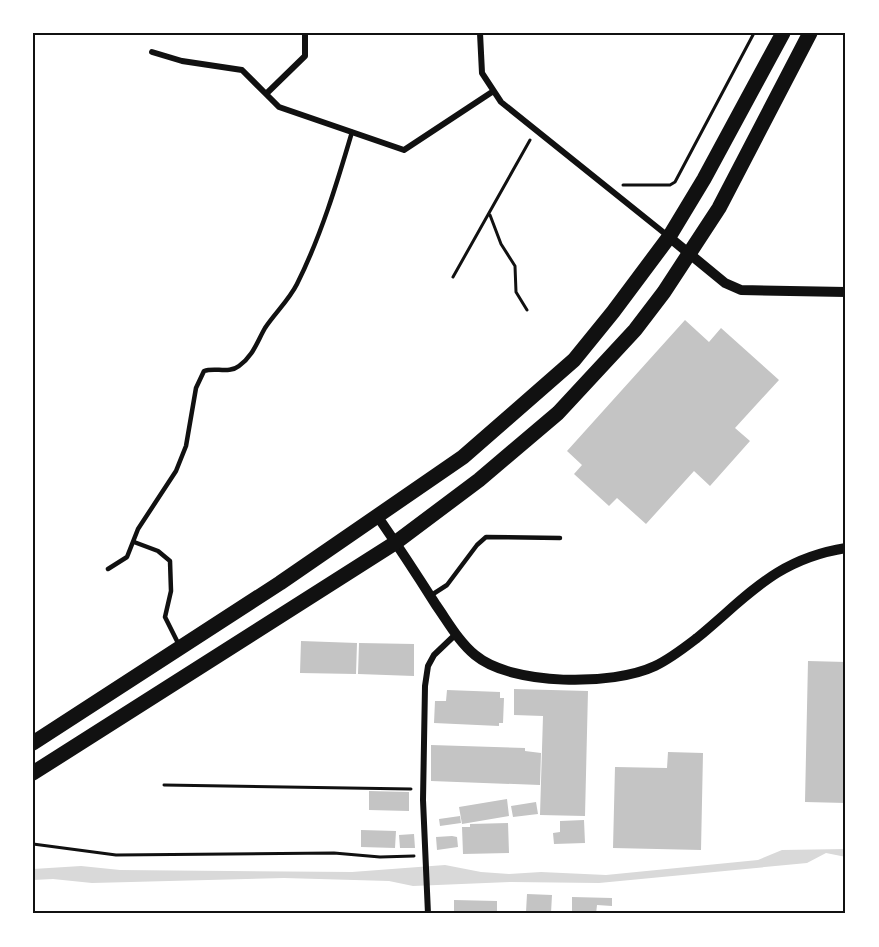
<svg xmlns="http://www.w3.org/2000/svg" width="879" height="947" viewBox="0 0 879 947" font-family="'Source Sans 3',sans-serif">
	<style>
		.water { fill: #d9d9d9 }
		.building { fill: #c4c4c4 }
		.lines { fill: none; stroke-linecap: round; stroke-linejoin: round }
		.path { stroke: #111; stroke-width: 3 }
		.service { stroke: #111; stroke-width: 4.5 }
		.minor { stroke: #111; stroke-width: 6 }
		.tertiary { stroke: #111; stroke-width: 10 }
		.trunk { stroke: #111; stroke-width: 15 }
		.neatline { fill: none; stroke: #111; stroke-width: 2 }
	</style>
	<rect width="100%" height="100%" fill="#fff"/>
	<path class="water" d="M846 849V857L826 853 807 863 599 883 511 882 413 886 389 881 284 878 92 883 53 879 33 880V869L81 866 120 870 352 872 445 865 481 872 509 874 541 872 606 875 758 860 782 850Z"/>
	<path class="building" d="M685 320 709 342 721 328 779 380 735 428 750 441 710 486 694 471 646 524 617 498 609 506 574 474 582 465 567 451Z
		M301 641 357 643 356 674 300 673Z
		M359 643 414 644V676L358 674Z
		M808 661 846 662V803L805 802Z
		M514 689 588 691 585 816 540 815 543 716 514 715Z
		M447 690 500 692V698H504L503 723H499V726L434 723 435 701H446Z
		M431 745 525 748V751L541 753 540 785 431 781Z
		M668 752 703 753 701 850 613 848 615 767 667 768Z
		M369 791 409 792V811L369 810Z
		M507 799 509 816 462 824 459 807Z
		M536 802 538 814 513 817 511 806Z
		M460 816 461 823 440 826 439 819Z
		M584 820 585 843 554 844 553 833 560 832V821Z
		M508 823 509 853 463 854 462 827H470V824Z
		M361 830 396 831 395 848 361 847Z
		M414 834 415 848H400L399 835Z
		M452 836 457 837 458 847 437 850 436 837Z
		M527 894 552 895 551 913 526 912Z
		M572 897 612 898V906L597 905 596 914H572Z
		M454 900 497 901V914H454Z"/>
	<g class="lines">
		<path class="path" d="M623 185H670L675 182 754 33
			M490 215 501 244 515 266 516 292 527 310
			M453 277 530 140
			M164 785 411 789
			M33 844 116 855 334 853 380 857 414 856"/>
		<path class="service" d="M134 542 158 551 170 561 171 591 165 617 179 645
			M108 569 127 557 138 529 176 471 186 446 196 388 204 371C215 367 229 374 239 366 253 356 257 342 265 328 275 313 289 300 297 284 321 236 337 183 352 132
			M430 596 447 585 477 545 486 537 560 538"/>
		<path class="minor" d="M305 33V56L266 94 279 107 404 150 492 92
			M480 33 482 73 501 102 668 236
			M152 52 182 61 242 70 266 94
			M428 914 423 800 425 686 428 666 434 655 456 634"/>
		<path class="tertiary" d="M669 237 725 283 741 290 846 292
			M378 517C398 546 417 575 436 605 448 622 459 642 475 655 512 686 613 686 655 666 670 659 684 648 697 638 748 596 776 559 846 548"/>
		<path class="trunk" d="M33 743 280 583 463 457 574 360 613 312 669 237 704 179 783 33
			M33 773 395 543 479 480 558 413 635 330 664 292 719 208 810 33"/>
	</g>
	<rect width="879" height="947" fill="none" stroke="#ffffff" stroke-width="69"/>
	<rect x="34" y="34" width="810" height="878" class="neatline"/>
</svg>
